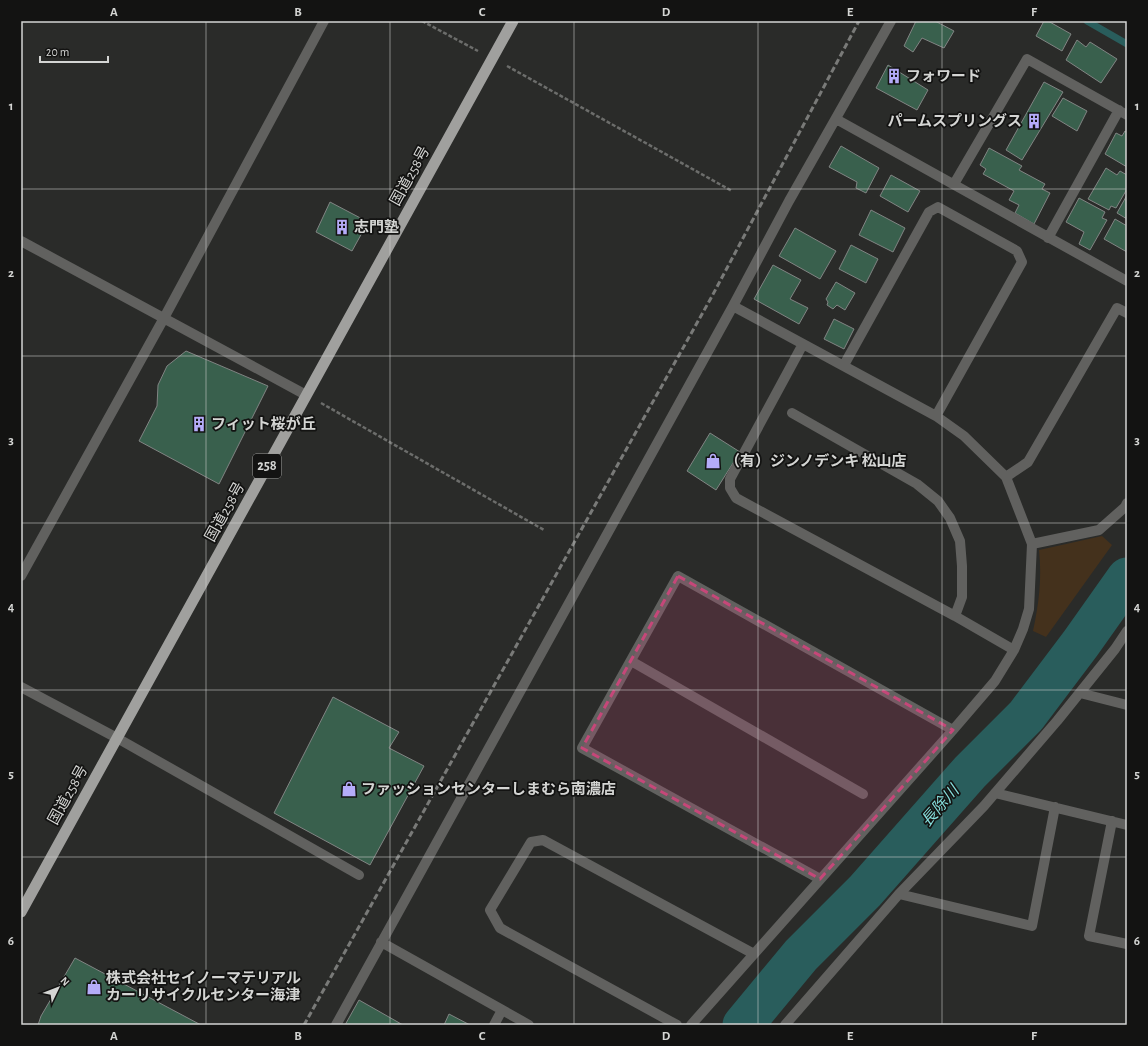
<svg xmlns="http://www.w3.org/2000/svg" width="1148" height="1046" viewBox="0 0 1148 1046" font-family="'Alegreya Sans','Noto Sans JP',sans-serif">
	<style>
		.green { fill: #44311c }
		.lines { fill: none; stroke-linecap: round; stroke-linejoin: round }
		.stream { stroke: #295d5c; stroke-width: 7 }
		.river { stroke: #295d5c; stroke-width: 41 }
		.building { fill: #39604d; stroke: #818483 }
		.path { stroke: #6c6d6b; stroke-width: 2.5; stroke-dasharray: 4 2; stroke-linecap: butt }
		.minor { stroke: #61615f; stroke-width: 10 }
		.trunk { stroke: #a0a09e; stroke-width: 11 }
		.rail { stroke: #797a78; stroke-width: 3; stroke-dasharray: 6 3; stroke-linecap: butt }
		.marked { fill: #c64779; fill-opacity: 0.2; stroke: #c64779; stroke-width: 3; stroke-dasharray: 8 5; stroke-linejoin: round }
		.grid { fill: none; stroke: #d4d5d3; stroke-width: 1; stroke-opacity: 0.55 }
		.labels { text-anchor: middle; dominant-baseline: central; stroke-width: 3.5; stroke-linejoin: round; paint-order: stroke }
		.shield { fill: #131312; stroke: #9a9b99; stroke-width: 1 }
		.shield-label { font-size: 14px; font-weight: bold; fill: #d4d5d3 }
		.poi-label { font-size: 15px; font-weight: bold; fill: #d4d5d3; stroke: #131312; text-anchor: start }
		.street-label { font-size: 15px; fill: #d4d5d3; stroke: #131312 }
		.water-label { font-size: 16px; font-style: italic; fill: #86dedc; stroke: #131312 }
		.neatline { fill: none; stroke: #d4d5d3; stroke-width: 1.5 }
		.grid-label { font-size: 13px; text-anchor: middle; font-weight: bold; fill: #d4d5d3 }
	</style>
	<rect width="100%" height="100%" fill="#2a2b29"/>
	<path class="green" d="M1102 536 1112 545 1046 637 1033 631C1039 603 1042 579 1039 550Z"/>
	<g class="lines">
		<path class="stream" d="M1087 21 1127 44"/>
		<path class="river" d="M743 1025 801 955 865 891 970 772 1026 716 1081 643 1127 578"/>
	</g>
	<path class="building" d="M916 21H935L954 31 944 48 922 38 913 52 904 46Z
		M1044 21H1048L1071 34 1062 51 1036 36Z
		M1077 40 1086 47 1090 42 1117 59 1101 83 1066 60Z
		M888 65 928 90 917 110 876 88Z
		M1044 82 1063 92 1022 160 1006 150Z
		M1063 98 1087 111 1077 131 1052 116Z
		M1125 131 1127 132V167L1105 154 1116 133 1122 136Z
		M841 146 879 168 866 193 856 188 857 182 829 167Z
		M989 148 1022 166 1019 170 1045 184 1042 189 1050 193 1034 224 1015 213 1019 205 1009 200 1014 191 983 174 986 169 980 165Z
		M1106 168 1117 175 1120 171 1127 175V189L1116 208 1111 206 1109 210 1088 199Z
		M891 175 920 191 908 212 880 196Z
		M1127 195V219L1117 213Z
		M1079 198 1105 212 1102 218 1107 220 1090 250 1079 244 1084 232 1066 222Z
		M330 202 368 222 352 251 316 232Z
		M871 210 905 228 893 252 859 235Z
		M1115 219 1127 226V252L1104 239Z
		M795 228 836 251 820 279 779 256Z
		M851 245 878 259 866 283 839 269Z
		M773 265 801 280 790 299 808 308 799 324 754 299Z
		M836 282 855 293 845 310 837 305 833 309 827 305 828 302 826 299Z
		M834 319 854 329 844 349 824 339Z
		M186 351 268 386 219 484 139 441 157 406 158 385 167 366Z
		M710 433 740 452 716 490 687 471Z
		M333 697 399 732 389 748 424 766 370 865 274 813Z
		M75 958 201 1025H38L41 1016Z
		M359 1000 403 1025H345Z
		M449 1014 470 1025H444Z"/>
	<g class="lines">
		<path class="path" d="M422 21 478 51
			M507 66 732 191
			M321 403 544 530"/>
		<path class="minor" d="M836 119 1127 281
			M954 184 1027 59 1127 115
			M1048 238 1119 110
			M21 241 306 395
			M803 344 730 479V488L736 498 955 616 1014 650
			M844 365 929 212 938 207 1017 251 1022 262 936 416
			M792 413 917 484 938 501 950 518 960 541 962 566V597L955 616
			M1006 477 1028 462 1117 308 1127 313
			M1032 544 1099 530 1125 507 1127 503
			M21 576 164 318 324 21
			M631 661 863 794
			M21 687 117 738 359 875
			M1080 693 1127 705
			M995 793 1127 825
			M1112 821 1089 936 1127 944
			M820 879 582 748 678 576 953 730
			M899 894 1032 926 1055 807
			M381 942 529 1025
			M336 1025 733 306 789 201 891 21
			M494 1025 502 1010
			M677 1025 500 928 490 910 531 842 543 840 754 954
			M691 1025 953 730 995 681 1014 650 1023 629 1029 609 1032 544 1006 477 964 436 936 416 733 306
			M785 1025 899 894 984 806 1057 721 1115 649 1127 631"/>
		<path class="trunk" d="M21 912 513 21"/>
		<path class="rail" d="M304 1025 711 298 859 21"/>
	</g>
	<path class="marked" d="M678 576 953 730 820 879 582 748Z"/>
	<path class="grid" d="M206 21V1025M390 21V1025M574 21V1025M758 21V1025M942 21V1025M21 189H1127M21 356H1127M21 523H1127M21 690H1127M21 857H1127"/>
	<defs>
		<g id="building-bare" transform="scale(1.2)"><path d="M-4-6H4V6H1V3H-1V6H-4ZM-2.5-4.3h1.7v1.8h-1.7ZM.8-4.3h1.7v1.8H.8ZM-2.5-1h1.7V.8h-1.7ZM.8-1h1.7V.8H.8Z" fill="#b5acf9" stroke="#131312" stroke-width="2.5" paint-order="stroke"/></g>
		<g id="shop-bare" transform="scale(1.2)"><path d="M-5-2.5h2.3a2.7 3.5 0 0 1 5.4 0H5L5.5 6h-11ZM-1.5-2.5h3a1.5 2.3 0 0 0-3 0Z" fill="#b5acf9" stroke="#131312" stroke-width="2.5" paint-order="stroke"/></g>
	</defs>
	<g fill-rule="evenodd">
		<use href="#building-bare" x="894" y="76"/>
		<use href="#building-bare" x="1034" y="121"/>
		<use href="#building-bare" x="342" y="227"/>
		<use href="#building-bare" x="199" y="424"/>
		<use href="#shop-bare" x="713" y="461"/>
		<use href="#shop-bare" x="349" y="789"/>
		<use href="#shop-bare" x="94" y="987"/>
	</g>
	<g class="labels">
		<rect class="shield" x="253" y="454" width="28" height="24" rx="3"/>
		<g class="shield-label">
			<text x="267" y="466">258</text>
		</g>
		<g class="poi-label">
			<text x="906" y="76">フォワード</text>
			<text x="1022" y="121" text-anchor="end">パームスプリングス</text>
			<text x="354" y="227">志門塾</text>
			<text x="211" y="424">フィット桜が丘</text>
			<text x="725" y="461">（有）ジンノデンキ 松山店</text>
			<text x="361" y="789">ファッションセンターしまむら南濃店</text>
			<text x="106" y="978">株式会社セイノーマテリアル<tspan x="106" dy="17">カーリサイクルセンター海津</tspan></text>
		</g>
		<g class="street-label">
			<text transform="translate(410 176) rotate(-61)">国道258号</text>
			<text transform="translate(225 512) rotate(-61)">国道258号</text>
			<text transform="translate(68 795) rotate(-61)">国道258号</text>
		</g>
		<g class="water-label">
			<text transform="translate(940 806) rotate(-49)">長除川</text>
		</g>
	</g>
	<rect width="1148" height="1046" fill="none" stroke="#131312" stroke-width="44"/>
	<g transform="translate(58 988) rotate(47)" stroke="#131312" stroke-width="3" paint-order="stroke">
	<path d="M0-3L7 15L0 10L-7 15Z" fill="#d4d5d3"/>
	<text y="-6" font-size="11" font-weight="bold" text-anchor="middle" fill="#d4d5d3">N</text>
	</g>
	<path d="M40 56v6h68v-6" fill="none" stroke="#d4d5d3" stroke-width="2"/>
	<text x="46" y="56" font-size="12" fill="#d4d5d3" stroke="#131312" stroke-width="3" paint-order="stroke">20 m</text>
	<rect x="22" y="22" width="1104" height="1002" class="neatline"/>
	<g class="grid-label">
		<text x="114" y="16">A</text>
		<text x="298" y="16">B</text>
		<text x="482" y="16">C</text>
		<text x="666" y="16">D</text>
		<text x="850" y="16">E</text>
		<text x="1034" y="16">F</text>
		<text x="11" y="110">1</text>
		<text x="1137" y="110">1</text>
		<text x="11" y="277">2</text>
		<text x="1137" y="277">2</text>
		<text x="11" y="444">3</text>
		<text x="1137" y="444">3</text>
		<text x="11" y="611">4</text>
		<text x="1137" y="611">4</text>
		<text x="11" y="778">5</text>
		<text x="1137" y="778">5</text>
		<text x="11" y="945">6</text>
		<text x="1137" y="945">6</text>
		<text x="114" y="1040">A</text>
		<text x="298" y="1040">B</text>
		<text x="482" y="1040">C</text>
		<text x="666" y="1040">D</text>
		<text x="850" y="1040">E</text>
		<text x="1034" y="1040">F</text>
	</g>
</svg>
